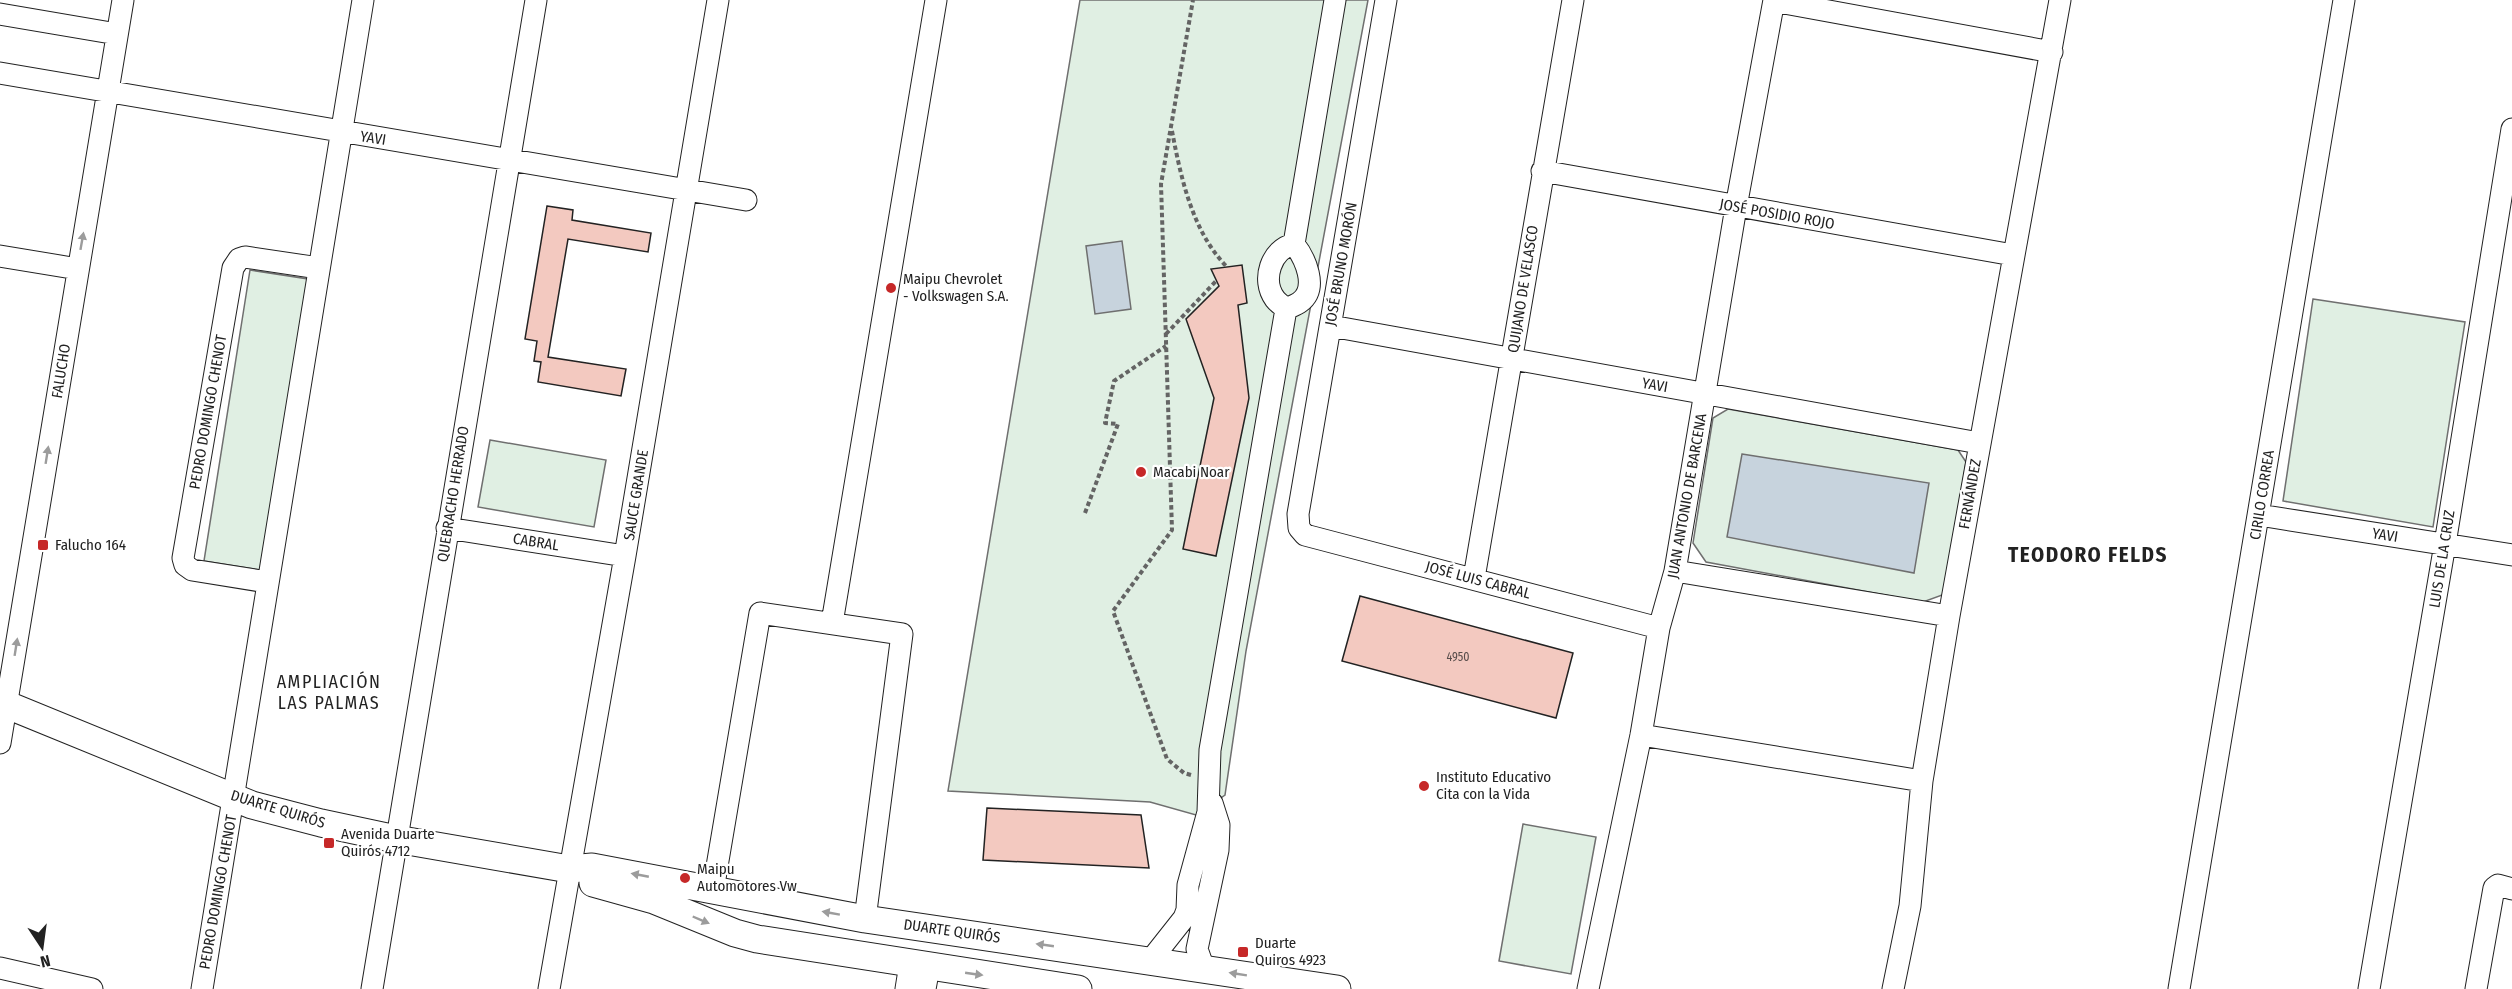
<svg xmlns="http://www.w3.org/2000/svg" width="2512" height="989" viewBox="0 0 2512 989" font-family="'Fira Sans Condensed',sans-serif">
	<style>
		.green { fill: #e0efe3; stroke: #6f6f6f; stroke-width: 1.5 }
		.water { fill: #c7d3dd; stroke: #6f6f6f; stroke-width: 1.5 }
		.building { fill: #f3c9c0; stroke: #222; stroke-width: 1.5 }
		.lines { fill: none; stroke-linecap: round; stroke-linejoin: round }
		.minor-casing { stroke: #222; stroke-width: 23 }
		.major-casing { stroke: #222; stroke-width: 29 }
		.path { stroke: #646464; stroke-width: 4; stroke-dasharray: 4.5 3; stroke-linecap: butt }
		.minor { stroke: #fff; stroke-width: 21 }
		.major { stroke: #fff; stroke-width: 27 }
		.oneway { fill: #9c9c9c }
		.poi-dot { fill: #c62828; stroke: #fff; stroke-width: 2 }
		.labels { text-anchor: middle; dominant-baseline: central; stroke-width: 4.5; stroke-linejoin: round; paint-order: stroke }
		.number-label { font-size: 12px; fill: #564c4a }
		.street-label { font-size: 15px; fill: #222; stroke: #fff }
		.poi-label { font-size: 15px; fill: #222; stroke: #fff; text-anchor: start }
		.quarter-label { font-size: 18px; letter-spacing: 1.5px; fill: #222; stroke: #fff }
		.district-label { font-size: 21px; font-weight: bold; letter-spacing: 1.5px; fill: #222; stroke: #fff }
	</style>
	<rect width="100%" height="100%" fill="#fff"/>
	<path class="green" d="M1080 0H1368L1246 651 1225 795 1196 815 1150 802 948 791Z
		M250 270 308 279 261 570 204 561Z
		M2313 299 2465 322 2433 527 2283 501Z
		M1728 409 1958 450 1966 462 1945 594 1923 602 1706 562 1693 543 1713 418Z
		M490 440 606 460 594 527 478 507Z
		M1523 824 1596 837 1571 974 1499 961Z"/>
	<path class="water" d="M1122 241 1131 309 1095 314 1086 246Z
		M1742 454 1929 483 1914 573 1727 537Z"/>
	<path class="building" d="M547 206 573 210 572 220 651 233 648 252 568 239 548 357 626 369 621 396 538 382 541 362 534 361 537 341 525 339Z
		M1242 265 1247 303 1238 305 1249 398 1216 556 1183 549 1214 398 1186 319 1219 286 1211 269Z
		M1360 596 1573 653 1556 718 1342 661Z
		M987 808 1141 815 1149 868 983 860Z"/>
	<g class="lines">
		<g class="minor-casing">
			<path id="minor" d="M1386 0 1298 514 1299 528 1305 535 1659 628
				M1774 1 2052 52
				M0 14 117 34
				M0 73 746 200
				M1542 171 2013 255
				M1294 244 1335 0
				M1294 244C1305 258 1319 288 1300 302 1296 305 1290 307 1286 309 1283 306 1278 303 1275 299 1261 280 1271 249 1294 244Z
				M0 256 78 269
				M1331 326 1979 443
				M2259 515 2512 555
				M447 528 625 556
				M1675 571 1949 616
				M1474 578 1573 0
				M267 582 192 570 185 565 183 558 233 268 239 259 245 257 319 268
				M832 623 936 0
				M1641 735 1922 781
				M0 743 123 0
				M713 890 760 613 902 634 865 919
				M1150 961 1184 918 1187 910 1188 885 1208 812 1210 750 1286 309
				M0 968 92 989
				M1204 969 1197 949 1218 850 1219 825 1212 803
				M202 989 363 0
				M372 989 536 0
				M549 989 625 556 718 0
				M906 989 910 964
				M925 989 929 967
				M1588 989 1641 735 1659 628 1675 571 1736 207 1774 0
				M1893 989 1910 906 1922 781 1949 616 2060 0
				M2179 989 2344 0
				M2369 989 2445 544 2512 129
				M2476 989 2494 888 2498 885 2512 889"/>
		</g>
		<g class="major-casing">
			<path id="major" d="M0 702 252 805 321 823 396 839 569 869 592 867 865 919 1337 989
				M593 883 654 900 735 933 757 939 1078 989"/>
		</g>
		<path class="path" d="M1172 131C1181 178 1192 231 1227 267
			M1166 334 1217 280
			M1085 513 1118 424 1105 423 1114 381 1166 346
			M1191 775 1184 773 1167 759 1113 611 1172 530 1161 184 1193 0"/>
		<use href="#minor" class="minor"/>
		<use href="#major" class="major"/>
	</g>
	<defs><path id="oneway-solid" d="M-6-.8H1V-3.2L6.5 0L1 3.2V.8H-6Z" transform="scale(1.5)"/></defs>
	<g class="oneway">
		<use href="#oneway-solid" transform="translate(82 241) rotate(-80)"/>
		<use href="#oneway-solid" transform="translate(47 455) rotate(-81)"/>
		<use href="#oneway-solid" transform="translate(16 647) rotate(-81)"/>
		<use href="#oneway-solid" transform="translate(640 875) rotate(-169)"/>
		<use href="#oneway-solid" transform="translate(831 913) rotate(-170)"/>
		<use href="#oneway-solid" transform="translate(701 920) rotate(23)"/>
		<use href="#oneway-solid" transform="translate(1045 945) rotate(-172)"/>
		<use href="#oneway-solid" transform="translate(974 974) rotate(8)"/>
		<use href="#oneway-solid" transform="translate(1238 974) rotate(-171)"/>
	</g>
	<g class="poi-dot">
		<circle cx="891" cy="288" r="6"/>
		<circle cx="1141" cy="472" r="6"/>
		<rect x="37" y="539" width="12" height="12" rx="3"/>
		<circle cx="1424" cy="786" r="6"/>
		<rect x="323" y="837" width="12" height="12" rx="3"/>
		<circle cx="685" cy="878" r="6"/>
		<rect x="1237" y="946" width="12" height="12" rx="3"/>
	</g>
	<g class="labels">
		<g class="number-label">
			<text x="1458" y="657">4950</text>
		</g>
		<g class="street-label">
			<text transform="translate(373 138) rotate(9)">YAVI</text>
			<text transform="translate(1777 214) rotate(10)">JOSÉ POSIDIO ROJO</text>
			<text transform="translate(1341 264) rotate(-80)">JOSÉ BRUNO MORÓN</text>
			<text transform="translate(1523 289) rotate(-81)">QUIJANO DE VELASCO</text>
			<text transform="translate(61 371) rotate(-81)">FALUCHO</text>
			<text transform="translate(1655 385) rotate(10)">YAVI</text>
			<text transform="translate(208 412) rotate(-80)">PEDRO DOMINGO CHENOT</text>
			<text transform="translate(453 494) rotate(-81)">QUEBRACHO HERRADO</text>
			<text transform="translate(1970 494) rotate(-80)">FERNÁNDEZ</text>
			<text transform="translate(636 495) rotate(-81)">SAUCE GRANDE</text>
			<text transform="translate(2262 495) rotate(-81)">CIRILO CORREA</text>
			<text transform="translate(1687 496) rotate(-80)">JUAN ANTONIO DE BARCENA</text>
			<text transform="translate(2385 535) rotate(9)">YAVI</text>
			<text transform="translate(536 542) rotate(9)">CABRAL</text>
			<text transform="translate(2442 559) rotate(-81)">LUIS DE LA CRUZ</text>
			<text transform="translate(1478 580) rotate(15)">JOSÉ LUIS CABRAL</text>
			<text transform="translate(278 809) rotate(17)">DUARTE QUIRÓS</text>
			<text transform="translate(218 892) rotate(-80)">PEDRO DOMINGO CHENOT</text>
			<text transform="translate(952 931) rotate(8)">DUARTE QUIRÓS</text>
		</g>
		<g class="poi-label">
			<text x="903" y="279">Maipu Chevrolet<tspan x="903" dy="17">- Volkswagen S.A.</tspan></text>
			<text x="1153" y="472">Macabi Noar</text>
			<text x="55" y="545">Falucho 164</text>
			<text x="1436" y="777">Instituto Educativo<tspan x="1436" dy="17">Cita con la Vida</tspan></text>
			<text x="341" y="834">Avenida Duarte<tspan x="341" dy="17">Quirós 4712</tspan></text>
			<text x="697" y="869">Maipu<tspan x="697" dy="17">Automotores Vw</tspan></text>
			<text x="1255" y="943">Duarte<tspan x="1255" dy="17">Quiros 4923</tspan></text>
		</g>
		<g class="quarter-label">
			<text x="329" y="682">AMPLIACIÓN<tspan x="329" dy="21">LAS PALMAS</tspan></text>
		</g>
		<g class="district-label">
			<text x="2088" y="555">TEODORO FELDS</text>
		</g>
	</g>
	<g transform="translate(42 947) rotate(167)" stroke="#ffffff" stroke-width="4.5" paint-order="stroke">
	<path d="M0-4.5L10 22L0 15L-10 22Z" fill="#222222"/>
	<text y="-9" font-size="16" font-weight="bold" text-anchor="middle" fill="#222222">N</text>
	</g>
</svg>
